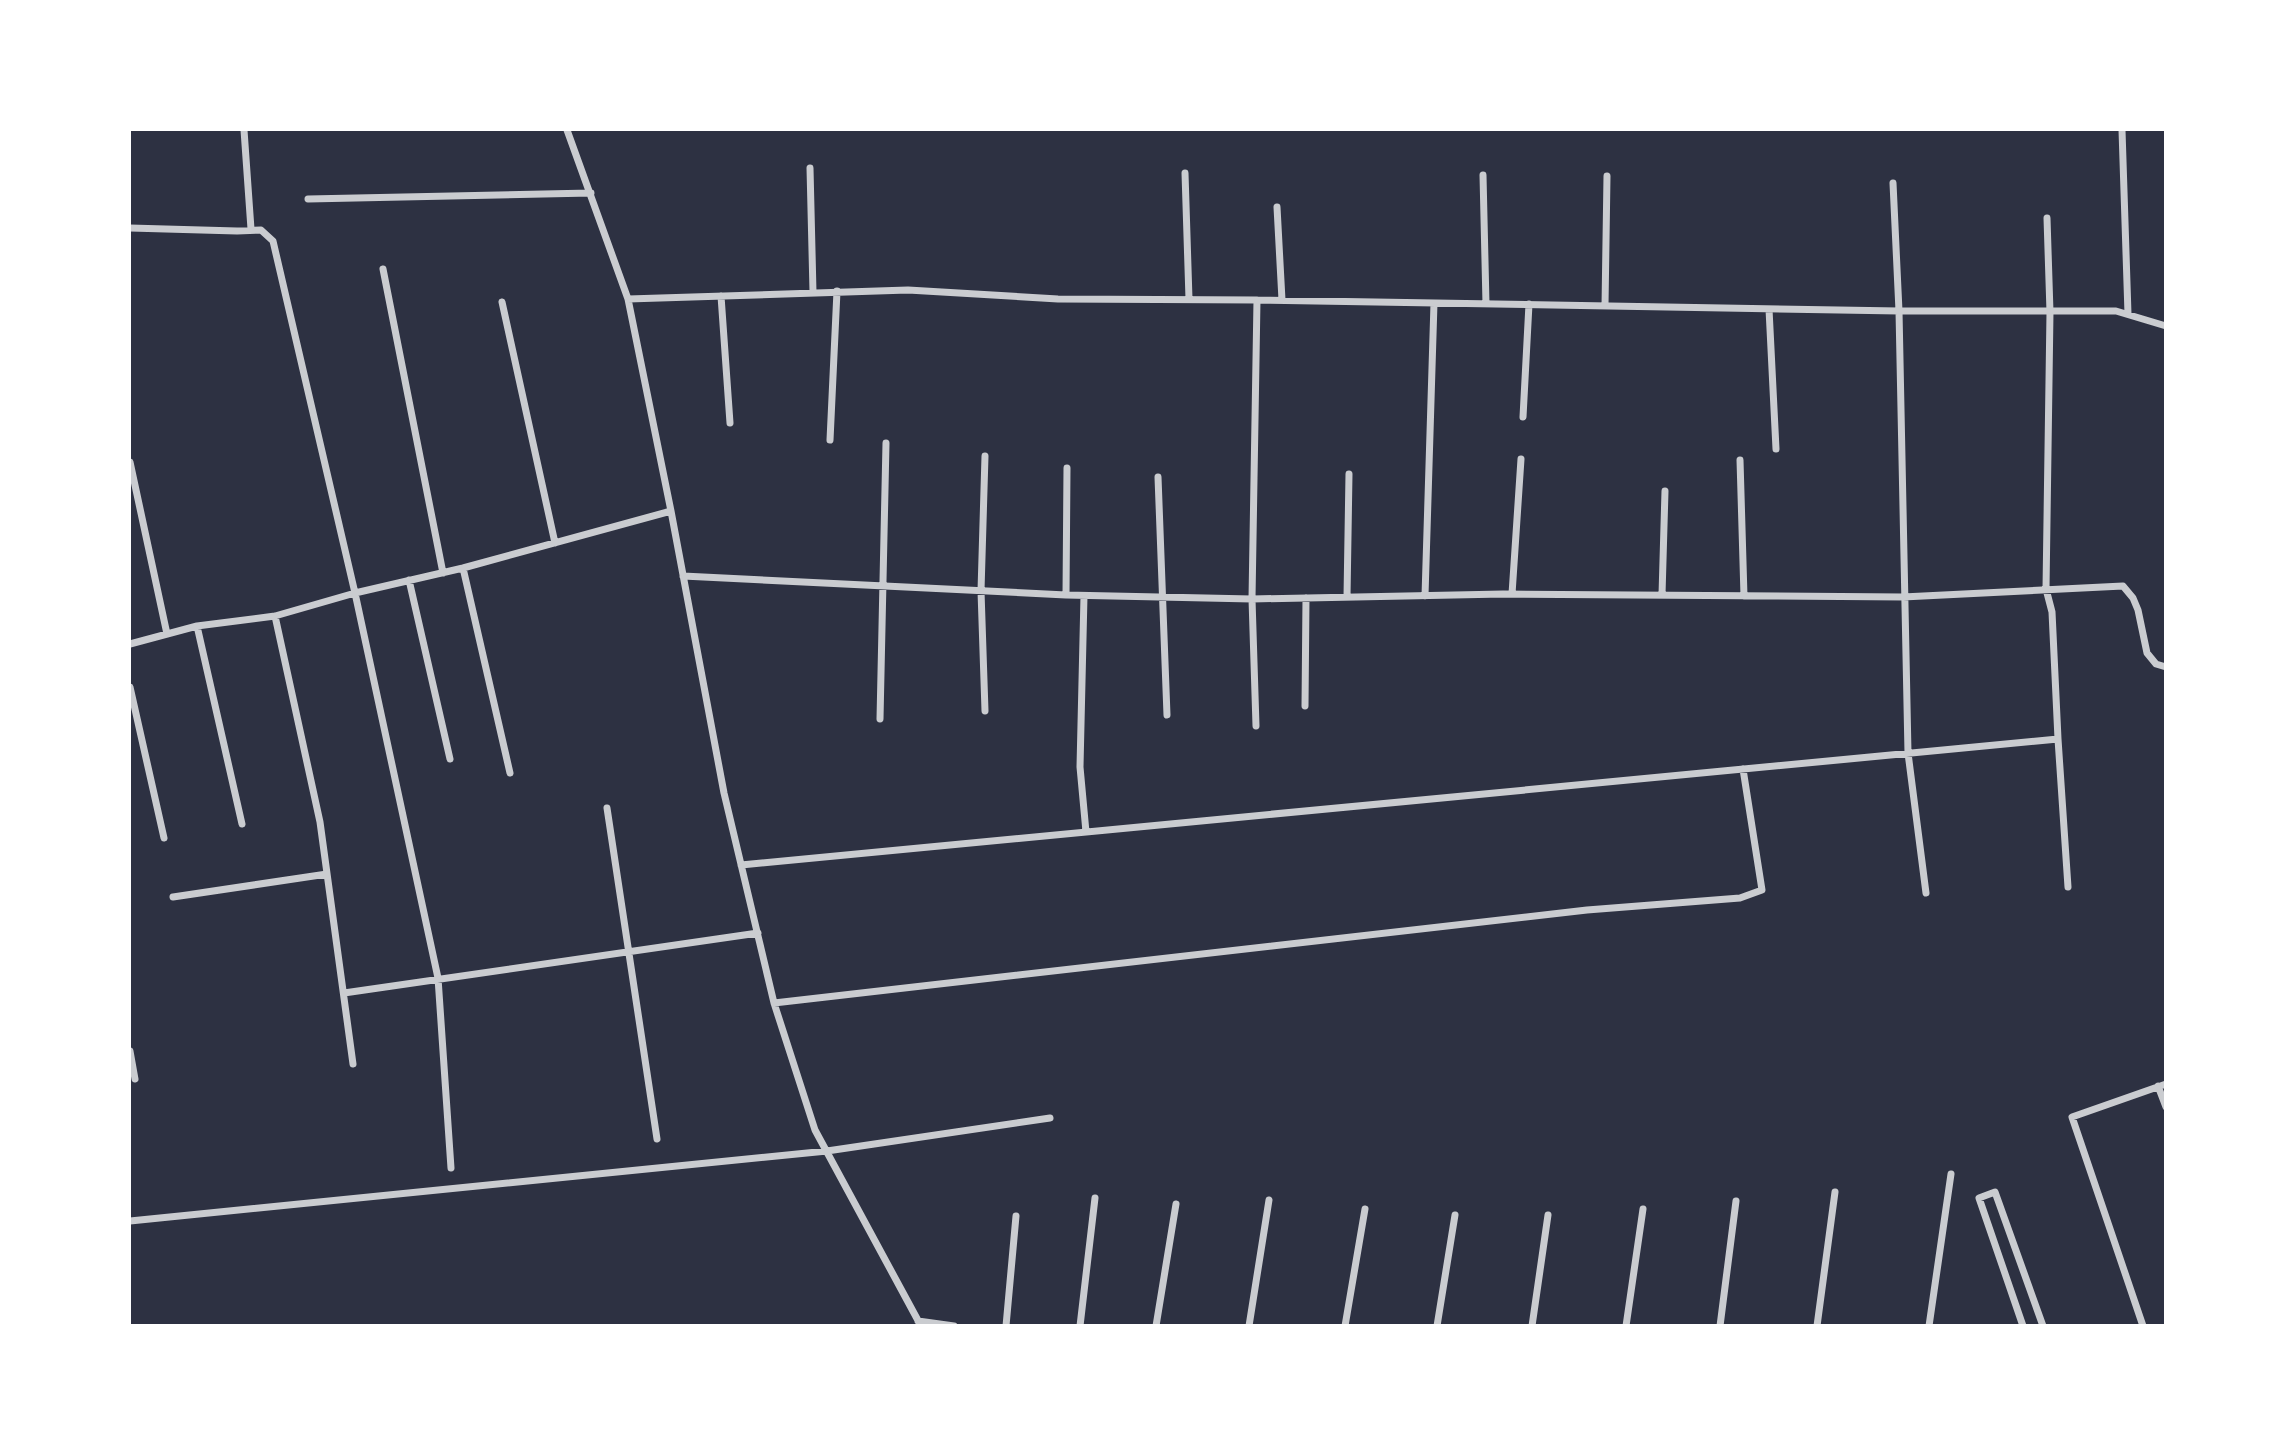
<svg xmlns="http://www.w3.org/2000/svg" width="2295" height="1455" viewBox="0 0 2295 1455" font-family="'Source Sans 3',sans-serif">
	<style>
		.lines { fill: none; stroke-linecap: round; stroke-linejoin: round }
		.minor { stroke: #caccd0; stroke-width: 7 }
	</style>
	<rect width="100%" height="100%" fill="#2d3142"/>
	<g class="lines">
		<path class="minor" d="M244 130 251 229
			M567 130 628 299 671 511 724 793 774 1003 815 1130 921 1326
			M2122 130 2128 314
			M810 168 813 292
			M1185 173 1189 299
			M1483 175 1486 304
			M1893 183 1899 311 1908 753 1926 893
			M308 199 591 193
			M1277 207 1282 300
			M2047 218 2050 312 2046 589 2052 612 2058 739 2068 887
			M130 228 237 231 261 230 273 241 355 593 438 978 451 1168
			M383 269 443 573
			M721 296 730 423
			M628 299 908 290 1058 299 1257 300 1899 311H2116L2166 326
			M502 302 555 543
			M1605 306 1607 176
			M1769 309 1776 449
			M1523 417 1529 304
			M830 440 837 291
			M985 456 981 591 985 711
			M1740 460 1744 596
			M130 462 167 634
			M1158 477 1167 715
			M463 568 510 773
			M683 576 1066 595 1252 599 1503 594 1903 597 2123 586 2133 598 2138 610 2147 653 2156 664 2166 667
			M409 580 450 759
			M1512 594 1521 459
			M1066 595 1067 468
			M1662 595 1665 491
			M1084 596 1080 767 1086 832
			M1425 596 1434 303
			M1347 597 1349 474
			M275 616 320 822 353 1064
			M197 626 242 824
			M130 644 197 626 275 616 355 593 463 568 671 511
			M130 687 164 838
			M1305 706 1306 598
			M880 719 886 443
			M1256 726 1252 599 1257 300
			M607 808 657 1139
			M741 865 2058 739
			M173 897 327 874
			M344 993 758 933
			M774 1003 1587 910 1740 898 1762 890 1743 769
			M130 1051 135 1079
			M2158 1086 2166 1107
			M130 1221 827 1151 1050 1118
			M918 1321 954 1326
			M1006 1326 1016 1216
			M1080 1326 1095 1198
			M1156 1326 1176 1204
			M1249 1326 1269 1200
			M1345 1326 1365 1209
			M1437 1326 1455 1215
			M1532 1326 1548 1215
			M1626 1326 1643 1209
			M1720 1326 1736 1201
			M1817 1326 1835 1192
			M1929 1326 1951 1174
			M2023 1326 1979 1198 1995 1192 2043 1326
			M2143 1326 2072 1117 2166 1084"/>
	</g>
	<rect width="2295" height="1455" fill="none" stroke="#ffffff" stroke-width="262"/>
</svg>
